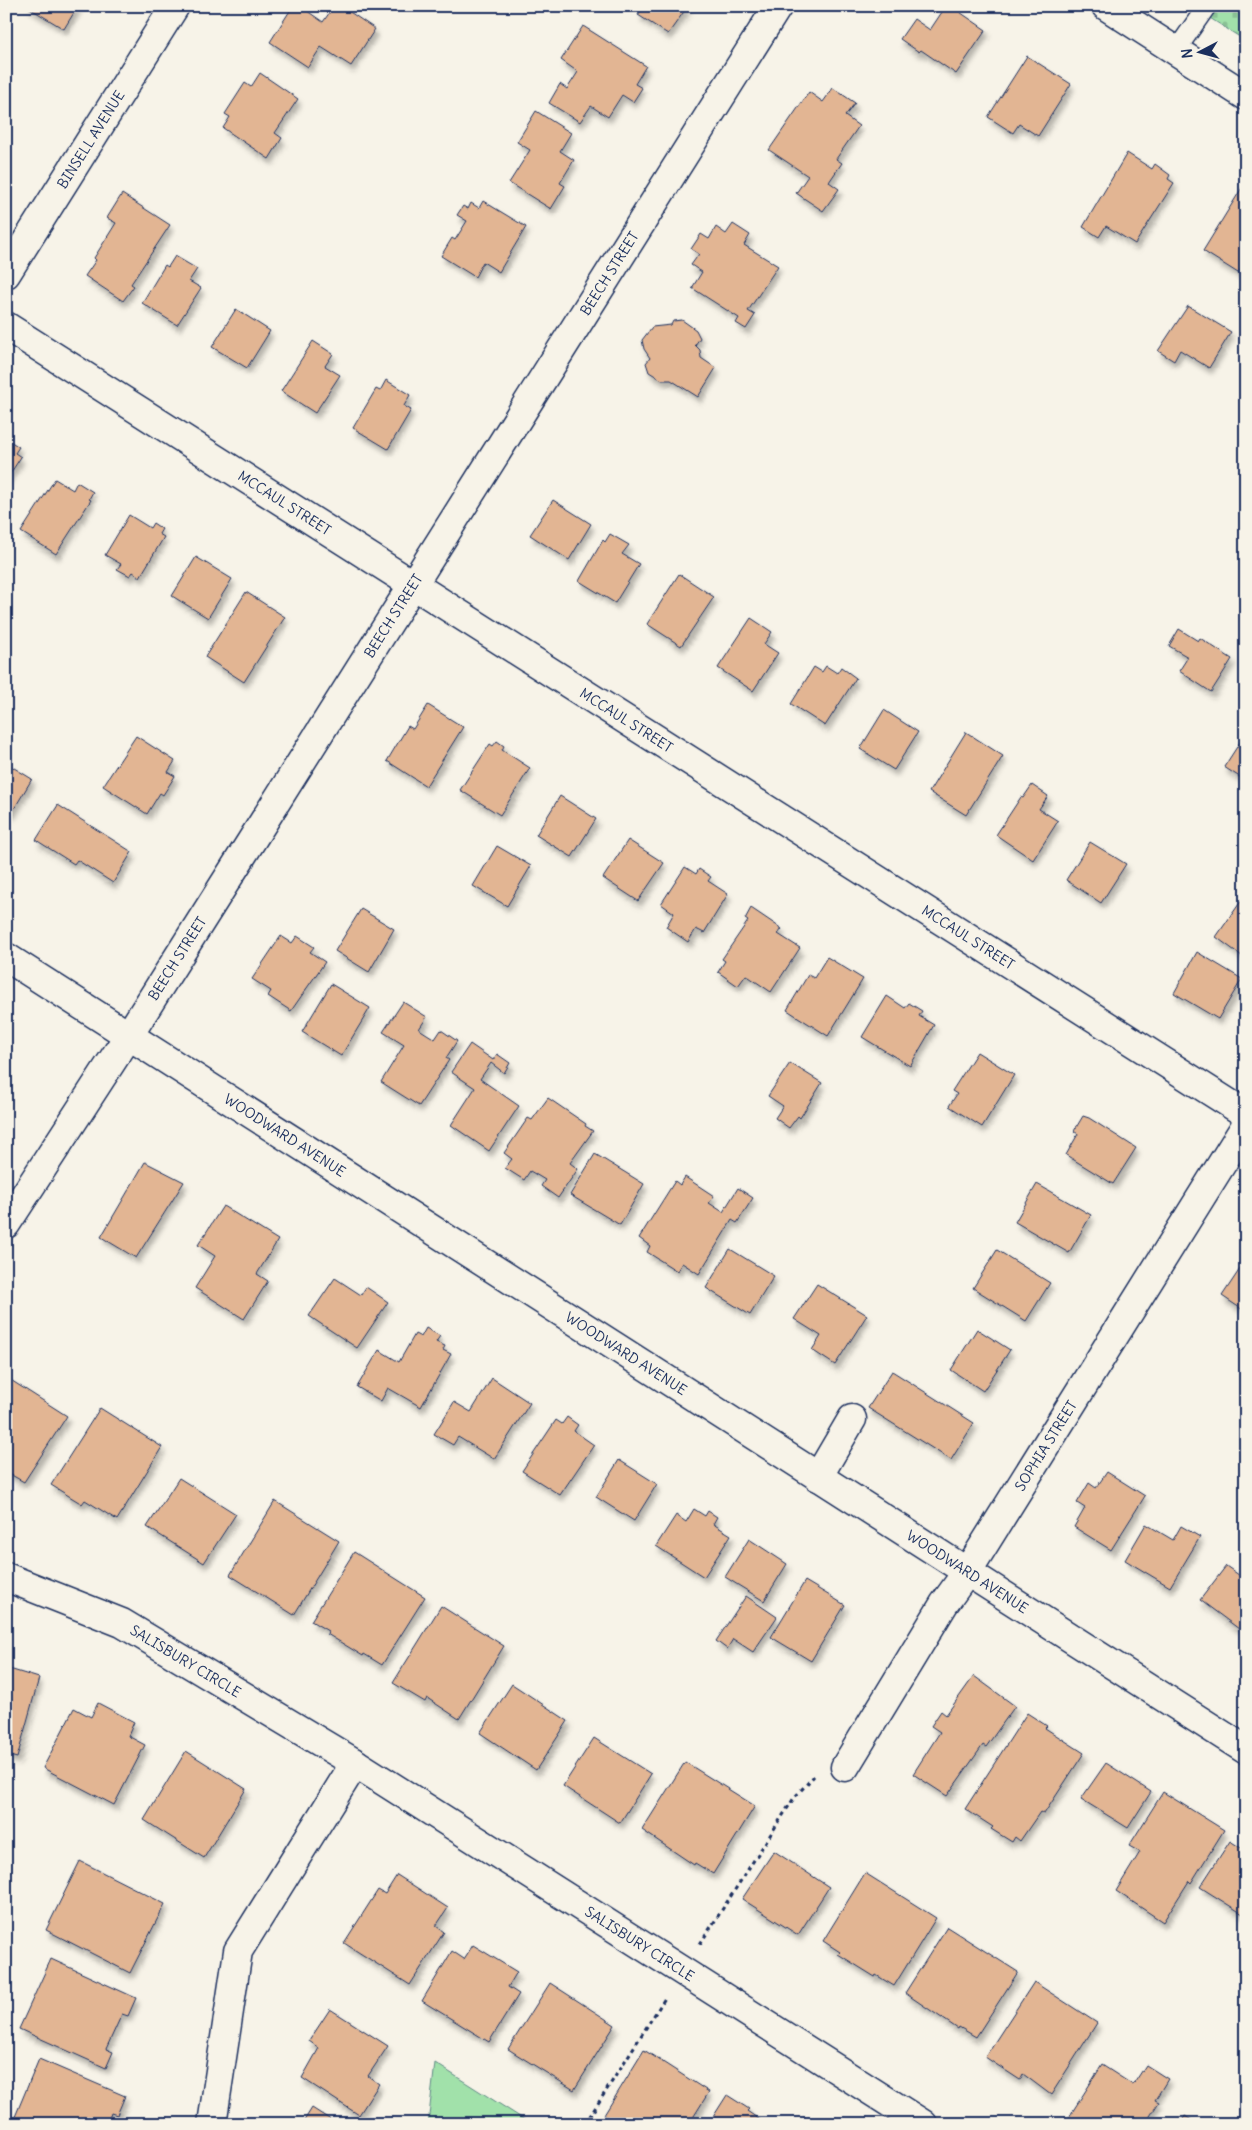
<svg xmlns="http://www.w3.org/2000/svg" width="1252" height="2130" viewBox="0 0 1252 2130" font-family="Delius,sans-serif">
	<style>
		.cemetery { fill: url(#cemetery-stones); stroke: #5e8884 }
		.park { fill: #a1e1aa; stroke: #5e8884 }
		.building { fill: #e2b593; stroke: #1b2f5e; filter: url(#shadow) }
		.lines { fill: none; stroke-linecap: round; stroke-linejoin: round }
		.service-casing { stroke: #1b2f5e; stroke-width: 21 }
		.minor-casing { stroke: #1b2f5e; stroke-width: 31 }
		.path { stroke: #1b2f5e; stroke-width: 3; stroke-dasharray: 4 4; stroke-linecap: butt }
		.service { stroke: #f7f3e8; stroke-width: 18 }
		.minor { stroke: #f7f3e8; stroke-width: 28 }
		.labels { text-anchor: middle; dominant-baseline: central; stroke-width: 4; stroke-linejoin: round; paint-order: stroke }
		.street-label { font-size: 14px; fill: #1b2f5e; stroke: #f7f3e8 }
	</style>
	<defs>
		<pattern id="cemetery-stones" width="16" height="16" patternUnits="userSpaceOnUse" patternTransform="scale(1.25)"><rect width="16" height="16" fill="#a1e1aa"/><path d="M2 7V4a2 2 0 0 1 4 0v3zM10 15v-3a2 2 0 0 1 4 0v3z" fill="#8ac195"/></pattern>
		<filter id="shadow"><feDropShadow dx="3" dy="5.5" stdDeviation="2.5" flood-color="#0004"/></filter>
	</defs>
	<rect width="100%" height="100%" fill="#f7f3e8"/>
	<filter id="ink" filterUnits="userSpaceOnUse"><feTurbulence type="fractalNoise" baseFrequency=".02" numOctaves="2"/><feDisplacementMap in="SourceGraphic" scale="10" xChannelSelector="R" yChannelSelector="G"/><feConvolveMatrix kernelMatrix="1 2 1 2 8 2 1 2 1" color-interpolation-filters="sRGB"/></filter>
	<g filter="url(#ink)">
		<path class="cemetery" d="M1191 6H1246V41Z"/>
		<path class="park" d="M435 2063 531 2124H428Z"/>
		<path class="building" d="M26 6H78L64 29Z
			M293 6H300L323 22 334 6H341L375 29 351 66 321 47 308 67 270 42Z
			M637 6H688L668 34 638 15 642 9Z
			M946 6H951L986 30 956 74 921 50 919 52 900 39 914 19 930 30Z
			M583 26 646 66 635 84 642 88 633 102 622 95 608 117 591 106 580 122 549 103 560 84 567 89 578 72 561 60Z
			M1027 56 1071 84 1038 136 1019 124 1013 133 988 117Z
			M260 73 298 99 275 133 282 138 269 159 223 128 230 117 225 114 245 83 251 87Z
			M833 88 855 103 845 116 859 126 836 159 842 163 829 182 839 189 823 211 796 193 808 176 769 150 809 92 823 102Z
			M536 111 571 133 560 151 574 160 560 183 565 186 551 209 509 183 530 150 517 142Z
			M1127 153 1152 169 1155 164 1170 175 1168 179 1174 183 1135 244 1106 226 1099 237 1083 227Z
			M1243 186 1246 188V260L1238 273 1203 251Z
			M122 194 170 225 131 284 134 286 123 301 85 276 96 260 94 258 116 223 107 218Z
			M483 201 526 227 499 272 483 262 475 277 441 256 452 238 455 240 467 221 457 215 463 206 468 209 471 203 479 208Z
			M733 224 750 235 744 245 778 266 748 311 755 315 746 329 736 323 739 318 692 288 702 272 691 265 699 254 691 249 701 234 709 239 716 227 726 234Z
			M175 256 197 269 189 281 201 288 177 325 142 303 165 265 168 267Z
			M1188 306 1231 332 1209 368 1180 350 1174 361 1158 351Z
			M236 309 270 331 247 368 212 347Z
			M682 320 696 330 700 338 695 345 700 350 701 358 716 368 698 397 671 380H662L649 372 646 363 650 358 644 349 642 340 652 327 671 325 673 321Z
			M313 341 333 354 325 366 340 375 315 413 281 391Z
			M386 380 410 395 404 406 411 410 388 449 353 428 376 389 380 391Z
			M10 441 19 447 15 453 21 457 6 480V446Z
			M55 479 73 490 77 482 93 492 89 499 91 500 56 554 21 532Z
			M553 500 591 524 569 560 530 535Z
			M129 515 150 528 153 523 162 529 159 534 164 537 140 577 133 572 130 576 117 569 121 564 105 555Z
			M610 534 629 545 622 554 639 564 615 603 579 581 603 540 605 542Z
			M196 557 232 579 208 618 172 596Z
			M679 574 714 597 681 646 647 624Z
			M246 592 285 617 244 682 205 657Z
			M751 618 772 632 764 644 778 653 753 691 718 668Z
			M1179 629 1198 641 1200 638 1232 659 1211 692 1179 671 1188 657 1169 646Z
			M826 666 837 673 841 667 856 678 825 726 791 704 814 667 822 672Z
			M428 705 463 727 426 786 387 761 408 726 413 729Z
			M884 710 918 732 894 770 860 749Z
			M966 732 1003 756 966 815 929 792Z
			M1246 733V781L1224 767Z
			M136 736 175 761 168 772 175 776 163 795 160 793 147 814 103 786Z
			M497 741 504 746 502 750 530 768 500 815 460 790 490 744 493 746Z
			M6 763 32 779 11 814 6 811Z
			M1032 785 1048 796 1039 809 1058 821 1033 860 996 835 1021 797 1023 798Z
			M560 796 596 819 572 857 536 835Z
			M58 805 132 852 113 883 77 860 74 864 36 840Z
			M628 840 664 863 638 901 603 878Z
			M1090 842 1126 864 1101 903 1066 880Z
			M497 846 531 866 507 906 473 886Z
			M685 867 696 874 699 869 711 877 708 881 728 894 704 933 696 929 688 942 666 927 674 913 661 904Z
			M1246 894V959L1216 937Z
			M751 908 782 929 778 934 800 948 771 992 746 975 738 986 718 972 725 961 722 959 748 921 745 919Z
			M361 909 394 929 369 972 335 951Z
			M281 936 292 943 297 936 314 947 310 952 325 962 291 1011 268 996 271 991 252 979Z
			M1197 952 1242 979 1218 1019 1174 993Z
			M827 957 863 979 828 1036 787 1010 808 975 814 978Z
			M331 984 370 1008 341 1056 302 1032Z
			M887 996 905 1008 909 1003 922 1011 919 1016 934 1025 910 1066 862 1037Z
			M403 1002 427 1017 419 1029 435 1039 441 1030 457 1041 446 1058 449 1060 419 1106 381 1082 404 1045 383 1032Z
			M470 1044 493 1060 497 1054 510 1063 504 1073 491 1063 480 1079 519 1106 489 1151 451 1125 475 1088 451 1072Z
			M977 1052 1014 1075 982 1127 949 1106 957 1094 952 1091Z
			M790 1063 822 1083 800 1118 798 1116 789 1128 775 1118 783 1106 768 1096Z
			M548 1098 586 1124 585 1126 593 1131 570 1163 578 1169 558 1198 541 1186 545 1180 530 1171 524 1180 505 1168 512 1159 504 1153 528 1118 532 1120Z
			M1083 1116 1089 1118 1136 1148 1113 1184 1066 1155 1078 1134 1074 1131Z
			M595 1154 644 1184 620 1225 570 1195Z
			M145 1162 184 1182 136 1258 101 1237Z
			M685 1177 714 1196 709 1203 723 1212 738 1188 753 1198 737 1223 732 1220 699 1274 682 1263 677 1271 647 1252 650 1246 639 1238 675 1181 680 1185Z
			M1037 1184 1091 1215 1069 1253 1015 1222Z
			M223 1206 278 1240 257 1274 268 1281 244 1319 195 1288 215 1256 198 1245Z
			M730 1249 774 1276 750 1315 706 1288Z
			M997 1250 1050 1283 1026 1321 973 1288Z
			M1246 1260V1312L1222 1296Z
			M335 1278 361 1295 366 1287 388 1302 357 1348 309 1316Z
			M817 1284 867 1315 835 1365 812 1350 821 1336 794 1319Z
			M426 1328 440 1336 436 1342 445 1346 443 1350 451 1354 421 1407 388 1388 381 1401 357 1387 379 1350 399 1362 415 1334 421 1337Z
			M977 1329 1010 1350 983 1391 951 1370Z
			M892 1371 974 1423 951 1460 868 1408Z
			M6 1377 67 1416 24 1482 6 1472Z
			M492 1378 530 1403 494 1459 458 1437 453 1445 434 1434 454 1402 471 1412Z
			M100 1408 162 1447 117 1520 85 1500 82 1504 51 1485Z
			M567 1417 578 1425 574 1431 594 1445 560 1495 522 1471 556 1420 562 1424Z
			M619 1460 657 1484 634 1521 596 1497Z
			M1107 1472 1145 1496 1111 1550 1074 1527 1085 1508 1077 1503 1089 1483 1096 1488Z
			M179 1478 236 1514 204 1563 147 1527Z
			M275 1501 339 1541 294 1615 230 1575Z
			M694 1509 705 1516 708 1511 717 1517 713 1524 731 1535 704 1577 656 1546 676 1515 686 1522Z
			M1146 1524 1173 1540 1181 1526 1200 1537 1170 1587 1125 1560Z
			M749 1539 787 1564 764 1601 725 1577Z
			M354 1552 425 1597 382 1665 364 1654 363 1656 327 1634 328 1631 311 1621Z
			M1226 1566 1246 1580V1620L1239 1629 1200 1600Z
			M805 1581 845 1605 811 1661 771 1637Z
			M746 1596 777 1617 753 1652 733 1639 727 1649 716 1641Z
			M441 1606 504 1646 459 1719 427 1698 425 1702 393 1683Z
			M6 1668 39 1678 17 1758 6 1755Z
			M974 1676 1015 1706 986 1747 983 1745 947 1796 913 1774 940 1732 931 1726 941 1711 946 1715Z
			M512 1684 568 1721 536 1770 480 1733Z
			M98 1703 134 1722 128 1736 145 1745 114 1805 43 1768 74 1708 91 1717Z
			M1027 1713 1047 1726 1045 1728 1084 1753 1044 1814 1040 1812 1020 1841 1015 1837 1012 1842 991 1829 993 1827 965 1809Z
			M594 1738 651 1774 620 1823 563 1786Z
			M186 1751 246 1789 204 1858 144 1820Z
			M685 1762 755 1806 713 1874 695 1863 694 1865 642 1830Z
			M1106 1763 1151 1792 1128 1828 1081 1799Z
			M1163 1792 1224 1830 1191 1883 1189 1881 1163 1922 1116 1891 1140 1852 1129 1846Z
			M1230 1841 1246 1851V1916L1200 1887Z
			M774 1851 829 1887 798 1935 742 1899Z
			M80 1861 165 1904 130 1973 46 1930Z
			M865 1873 936 1918 894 1986 876 1975 875 1977 838 1954 840 1952 823 1941Z
			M397 1875 448 1908 436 1926 444 1932 410 1985 344 1943 378 1890 385 1894Z
			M947 1927 1018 1972 976 2037 959 2027 958 2029 905 1993Z
			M473 1945 517 1972 508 1987 519 1994 489 2042 422 2001 452 1951 464 1959Z
			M51 1959 136 1998 128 2016 122 2014 106 2049 113 2052 106 2068 19 2029Z
			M1034 1982 1097 2023 1051 2095 1023 2074 1020 2080 985 2057Z
			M550 1983 615 2025 574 2090 508 2049Z
			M330 2009 388 2046 368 2076 379 2084 359 2115 302 2078 319 2048 309 2041Z
			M644 2050 709 2092 689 2124H618L604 2115Z
			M39 2059 125 2096 117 2115 111 2113 107 2124H12Z
			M1102 2065 1133 2085 1146 2065 1168 2079 1155 2100 1159 2102 1145 2124H1081L1069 2117Z
			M727 2095 749 2109 747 2111 766 2124H716L718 2120 713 2117Z
			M312 2108 337 2124H302Z
			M1185 2116 1198 2124H1180Z"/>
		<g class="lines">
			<g class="service-casing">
				<path id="service" d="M1175 52 1207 6"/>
			</g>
			<g class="minor-casing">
				<g id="minor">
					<path d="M1106 6 1246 96"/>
					<path id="s1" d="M6 274 175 6"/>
					<path id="s2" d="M6 326 1246 1114"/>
					<path id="s3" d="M6 957 1246 1750"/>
					<path id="s4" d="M6 1224 129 1035 778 6"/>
					<path d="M818 1477 852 1419"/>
					<path id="s5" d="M6 1577 122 1623 355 1763 923 2124"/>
					<path id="s6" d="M845 1767 944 1604 967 1572 1246 1125"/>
					<path d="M212 2124 238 1951 355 1763"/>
				</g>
			</g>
			<path class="path" d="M700 1944 794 1798 814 1776
				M585 2124 665 1998"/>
			<use href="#service" class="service"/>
			<use href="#minor" class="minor"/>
		</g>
	</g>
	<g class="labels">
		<g class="street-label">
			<text stroke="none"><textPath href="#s1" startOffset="159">BINSELL AVENUE</textPath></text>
			<text stroke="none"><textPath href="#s4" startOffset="1126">BEECH STREET</textPath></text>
			<text stroke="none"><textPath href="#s2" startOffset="330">MCCAUL STREET</textPath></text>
			<text stroke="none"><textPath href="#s4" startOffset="721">BEECH STREET</textPath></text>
			<text stroke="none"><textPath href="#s2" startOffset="735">MCCAUL STREET</textPath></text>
			<text stroke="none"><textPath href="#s2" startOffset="1140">MCCAUL STREET</textPath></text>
			<text stroke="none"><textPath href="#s4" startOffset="316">BEECH STREET</textPath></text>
			<text stroke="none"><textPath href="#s3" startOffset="331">WOODWARD AVENUE</textPath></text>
			<text stroke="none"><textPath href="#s3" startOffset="736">WOODWARD AVENUE</textPath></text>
			<text stroke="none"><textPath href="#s6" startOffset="379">SOPHIA STREET</textPath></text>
			<text stroke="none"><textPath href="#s3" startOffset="1141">WOODWARD AVENUE</textPath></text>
			<text stroke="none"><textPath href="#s5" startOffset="199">SALISBURY CIRCLE</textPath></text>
			<text stroke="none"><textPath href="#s5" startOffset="734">SALISBURY CIRCLE</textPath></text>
		</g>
	</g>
	<rect width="1252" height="2130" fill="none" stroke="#f7f3e8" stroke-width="25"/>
	<rect x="12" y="12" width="1227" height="2105" fill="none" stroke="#1b2f5e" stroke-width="2" filter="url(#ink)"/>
	<g transform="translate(1200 52) rotate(264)" stroke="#f7f3e8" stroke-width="4" paint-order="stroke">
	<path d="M0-4L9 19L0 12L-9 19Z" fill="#1b2f5e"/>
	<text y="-8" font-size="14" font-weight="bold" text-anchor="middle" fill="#1b2f5e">N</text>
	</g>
</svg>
